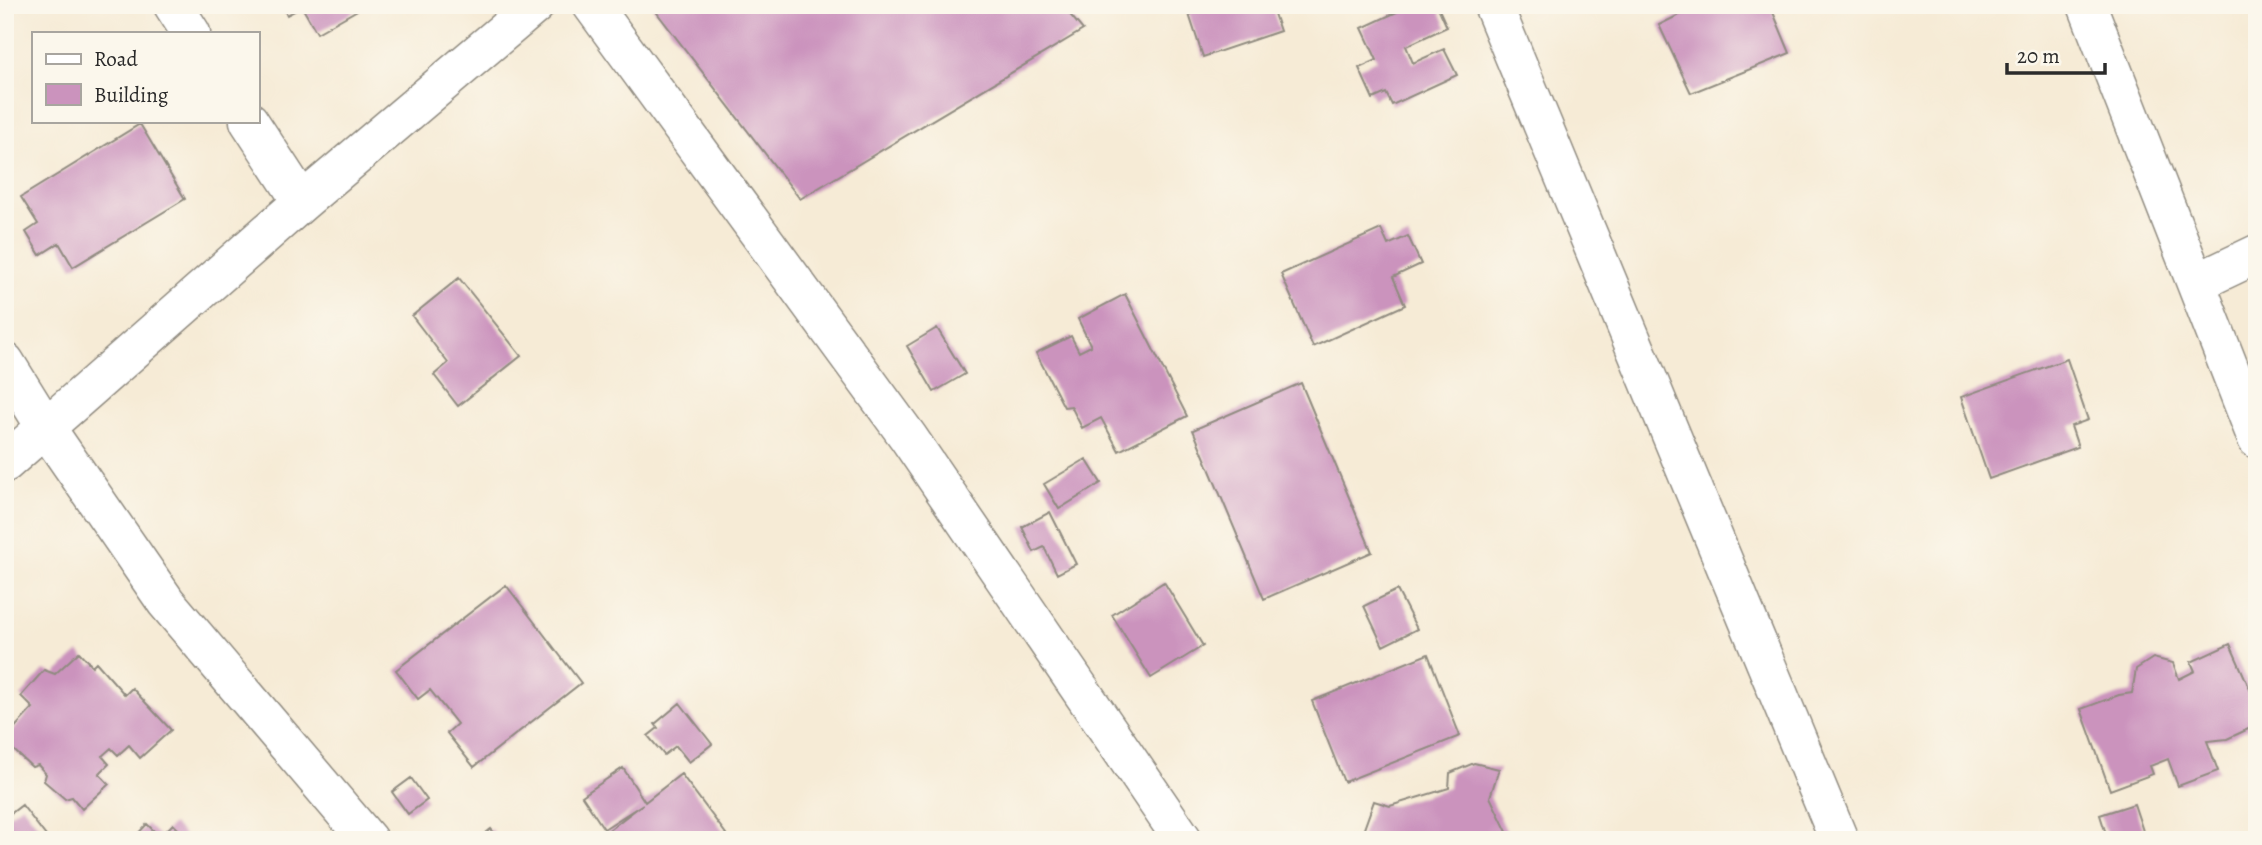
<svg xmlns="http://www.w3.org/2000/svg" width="2262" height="845" viewBox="0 0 2262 845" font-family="Alegreya,serif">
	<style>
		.building { fill: #cb93bd }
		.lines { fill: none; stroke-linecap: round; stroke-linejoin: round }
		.street-casing { stroke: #908b80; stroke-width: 41 }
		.street { stroke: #fff; stroke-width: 38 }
	</style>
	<rect width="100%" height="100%" fill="#fbf7ec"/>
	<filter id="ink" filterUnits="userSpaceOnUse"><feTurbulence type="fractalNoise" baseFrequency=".0143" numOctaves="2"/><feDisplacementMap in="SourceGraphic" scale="14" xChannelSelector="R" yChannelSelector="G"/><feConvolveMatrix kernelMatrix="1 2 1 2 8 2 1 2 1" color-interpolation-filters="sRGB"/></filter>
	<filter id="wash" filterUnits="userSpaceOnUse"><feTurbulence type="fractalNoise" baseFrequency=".00686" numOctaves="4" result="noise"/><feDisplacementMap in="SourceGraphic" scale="28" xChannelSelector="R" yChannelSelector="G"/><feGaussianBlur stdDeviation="1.57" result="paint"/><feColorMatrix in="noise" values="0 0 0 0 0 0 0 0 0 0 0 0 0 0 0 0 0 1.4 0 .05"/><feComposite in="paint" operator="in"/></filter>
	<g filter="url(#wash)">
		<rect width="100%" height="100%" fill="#f6ebd6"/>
		<g id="blocks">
			<path class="building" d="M282 5H366L317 33 302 7 287 15Z
				M651 5H1062L1083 30 800 199Z
				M1186 5H1271L1280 31 1203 57Z
				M1412 5H1437L1447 27 1406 46 1413 63 1444 49 1457 75 1392 105 1386 93 1373 99 1359 68 1377 60 1362 28Z
				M1699 5H1770L1790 53 1691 93 1659 25Z
				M140 124 185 199 73 267 59 243 40 255 26 232 38 224 21 197Z
				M1381 229 1388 245 1408 236 1421 264 1393 277 1405 305 1313 347 1281 274Z
				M459 278 521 356 458 406 434 375 448 363 412 316Z
				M1125 294 1187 416 1119 451 1101 418 1082 428 1071 406 1064 407 1036 353 1071 336 1079 352 1091 346 1078 319Z
				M937 328 965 374 934 392 907 346Z
				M2067 359 2088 420 2071 426 2078 447 1989 479 1961 397Z
				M1301 383 1372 552 1264 599 1193 430Z
				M1086 459 1101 483 1059 509 1044 484Z
				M1050 512 1076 564 1057 574 1044 547 1034 552 1022 527Z
				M1164 582 1203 646 1151 678 1112 615Z
				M506 585 581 683 474 767 447 733 457 724 430 690 418 699 396 670Z
				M1397 590 1417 629 1383 646 1364 606Z
				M2230 644 2257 705V725L2227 739 2207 741 2218 771 2178 786 2168 759 2150 766 2153 774 2110 790 2081 709 2119 695 2132 693 2136 669 2153 658 2173 663 2179 679 2195 671 2191 662Z
				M79 652 92 666 96 662 125 695 132 688 171 730 140 758 129 745 118 755 111 748 102 756 109 764 99 774 109 784 82 809 72 797 65 799 44 781 46 774 38 765 32 767 5 742V738L33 708 21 696 44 670 55 674Z
				M1428 654 1460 736 1344 782 1312 701Z
				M680 703 712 744 689 762 676 746 664 755 648 736 658 728 655 724Z
				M1474 763 1499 769 1490 797 1511 840H1360L1374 801 1390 806 1449 788 1450 773Z
				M623 768 645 802 681 774 726 834 718 840H610L605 833 643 804 604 829 582 796Z
				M411 778 427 800 408 814 392 792Z
				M2134 804 2146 840H2108L2100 815Z
				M22 805 49 840H5V818Z
				M147 824 160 837 173 824 189 840H132Z
				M491 829 500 840H477Z"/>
		</g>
	</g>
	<g filter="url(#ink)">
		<use href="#blocks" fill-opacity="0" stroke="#908b80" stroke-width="2"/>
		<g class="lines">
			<g class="street-casing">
				<path id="street" d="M173 5 191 33
					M592 5 908 437 1183 840
					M1493 5 1839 840
					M2087 5 2257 439
					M249 121 302 202
					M2196 283 2257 254
					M5 362 46 428 166 602 368 840
					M5 463 302 202 535 5"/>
			</g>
			<use href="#street" class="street"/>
		</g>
	</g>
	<rect width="2262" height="845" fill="none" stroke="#fbf7ec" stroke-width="28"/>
	<rect x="32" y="32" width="228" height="91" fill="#fbf7ec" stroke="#a8a59f" stroke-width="2"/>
	<rect x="46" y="54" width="35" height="10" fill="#ffffff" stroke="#a8a59f" stroke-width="2"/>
	<text x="94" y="66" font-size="21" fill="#2b2b2b">Road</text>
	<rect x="46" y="84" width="35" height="21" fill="#cb93bd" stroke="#a8a59f" stroke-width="2"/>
	<text x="94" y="102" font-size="21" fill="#2b2b2b">Building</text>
	<path d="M2007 63v10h98v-10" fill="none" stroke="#2b2b2b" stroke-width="3.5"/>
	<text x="2017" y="63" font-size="21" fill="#2b2b2b" stroke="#fbf7ec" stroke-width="5" paint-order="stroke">20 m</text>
</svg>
